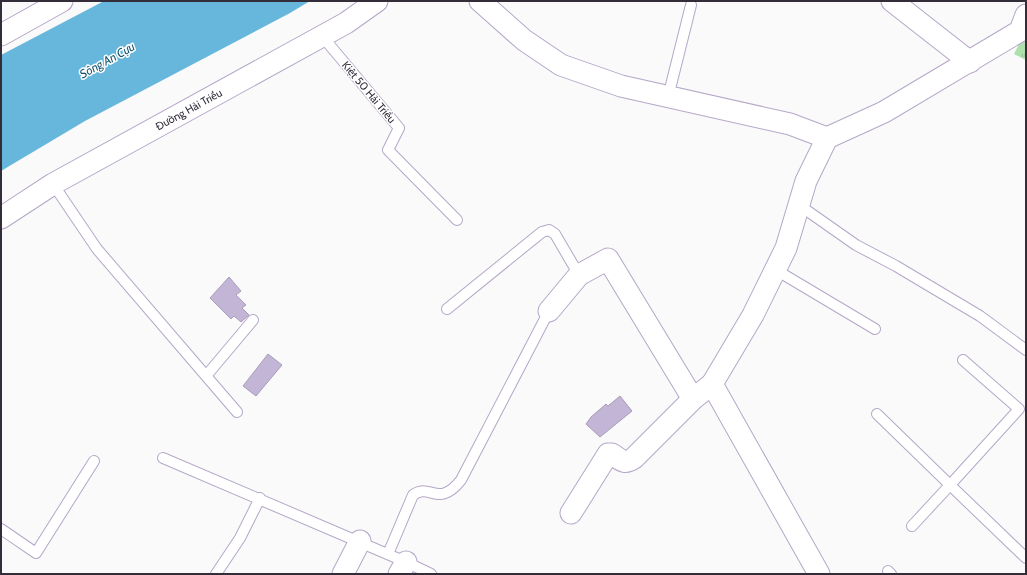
<svg xmlns="http://www.w3.org/2000/svg" width="1027" height="575" viewBox="0 0 1027 575" font-family="Cabin,sans-serif">
	<style>
		.grass { fill: url(#grass-tufts) }
		.water { fill: #67b7dd }
		.building { fill: #c3b5d5; stroke: #aa9cbb }
		.lines { fill: none; stroke-linecap: round; stroke-linejoin: round }
		.lane-casing { stroke: #b5a7c7; stroke-width: 12 }
		.street-casing { stroke: #b5a7c7; stroke-width: 23 }
		.lane { stroke: #fff; stroke-width: 10 }
		.street { stroke: #fff; stroke-width: 21 }
		.labels { text-anchor: middle; dominant-baseline: central; stroke-width: 3; stroke-linejoin: round; paint-order: stroke }
		.street-label { font-size: 11px; fill: #332d3a; stroke: #fff }
		.water-label { font-size: 12px; font-style: italic; fill: #175671; stroke: #fff }
	</style>
	<defs>
		<pattern id="grass-tufts" width="24" height="20" patternUnits="userSpaceOnUse"><rect width="24" height="20" fill="#ade1ac"/><path d="M3 7l-1-3M5 7V3M7 7l1-3M15 17l-1-3M17 17v-4M19 17l1-3" fill="none" stroke="#95c195"/></pattern>
	</defs>
	<rect width="100%" height="100%" fill="#fafafa"/>
	<path class="grass" d="M1026 30V60L1014 54Z"/>
	<path class="water" d="M104 1H310L290 13 85 121 1 171V55Z"/>
	<path class="building" d="M229 277 241 291 236 295 246 305 242 308 249 315 241 322 234 316 231 319 210 298Z
		M268 354 282 365 256 396 243 386Z
		M620 396 632 411 600 437 586 424 591 417 606 404 608 406Z"/>
	<g class="lines">
		<g class="lane-casing">
			<path id="lane" d="M322 36 399 128 388 150 457 220
				M668 97 691 5
				M53 184 97 249 237 412
				M799 205 856 245 896 266 980 316 1026 350
				M776 270 875 329
				M447 309 542 232 549 230 555 234 579 275
				M963 360 1019 409 950 485 1026 558
				M206 376 253 320
				M877 414 950 485 912 526
				M163 458 406 562 431 574
				M1 529 36 553 94 461
				M388 554 413 495C430 482 438 509 461 480L549 311
				M888 571 891 574
				M216 574 240 538 260 498"/>
		</g>
		<g class="street-casing">
			<g id="street">
				<path d="M480 1 524 40 561 65 621 86 790 124 827 138"/>
				<path d="M892 1 970 62"/>
				<path d="M1 35 62 1"/>
				<path id="s1" d="M1 218 53 184 346 23 377 1"/>
				<path d="M549 311 579 275 608 259 693 399"/>
				<path d="M712 384 753 315 786 248 806 181 827 138 884 112 1020 31 1026 15"/>
				<path d="M571 513 608 454H612C621 460 624 465 634 458L693 399 712 384 819 574"/>
				<path d="M343 574 360 541"/>
				<path d="M399 574 406 562"/>
			</g>
		</g>
		<use href="#lane" class="lane"/>
		<use href="#street" class="street"/>
	</g>
	<g class="labels">
		<g class="street-label">
			<text transform="translate(369 92) rotate(50)">Kiệt 50 Hải Triều</text>
			<text stroke="none"><textPath href="#s1" startOffset="217">Đường Hải Triều</textPath></text>
		</g>
		<g class="water-label">
			<text transform="translate(107 60) rotate(-29)">Sông An Cựu</text>
		</g>
	</g>
	<rect width="1027" height="575" fill="none" stroke="#332d3a" stroke-width="4"/>
</svg>
